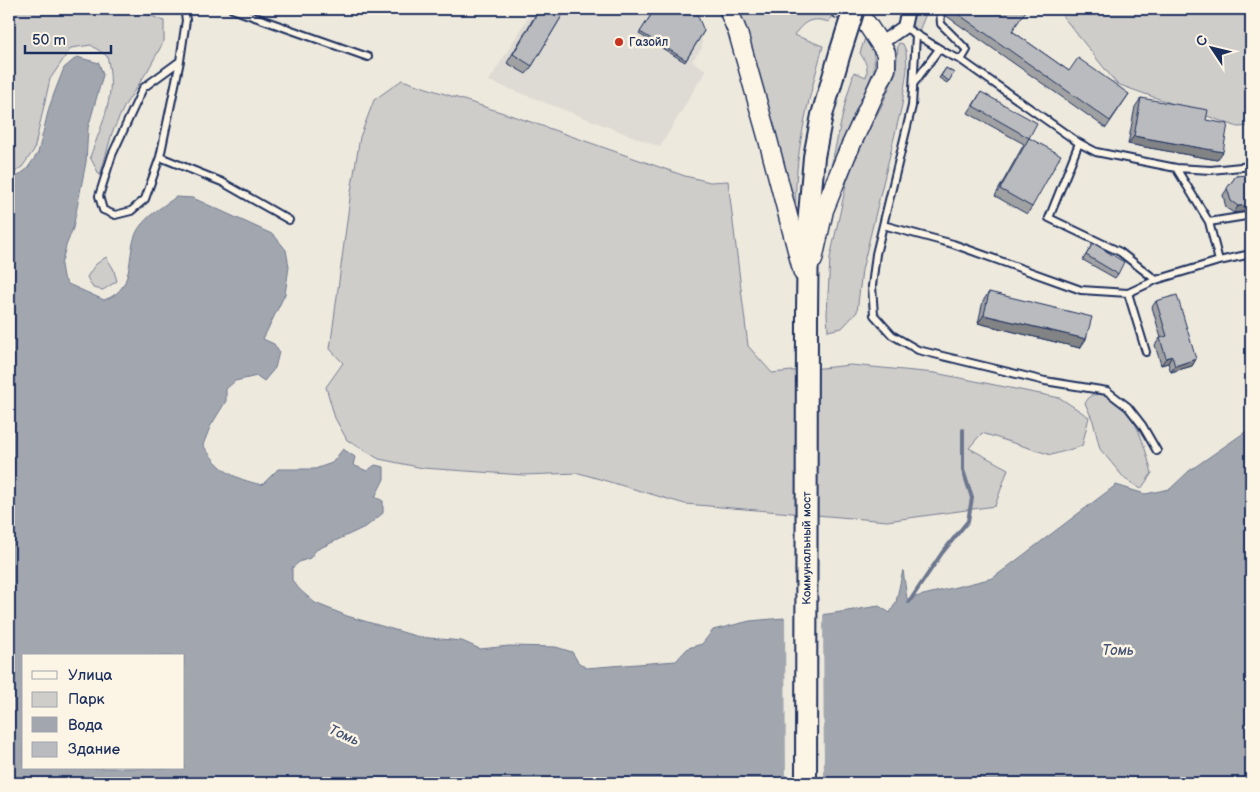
<svg xmlns="http://www.w3.org/2000/svg" width="1260" height="792" viewBox="0 0 1260 792" font-family="'Balsamiq Sans',sans-serif">
	<style>
		.built { fill: #dedbd4 }
		.green { fill: #cfcdca; stroke: #757e94 }
		.water { fill: #a2a7af; stroke: #6c778f; fill-rule: evenodd }
		.pier { fill: #eee9dd }
		.lines { fill: none; stroke-linecap: round; stroke-linejoin: round }
		.stream { stroke: #6c778f; stroke-width: 4 }
		.service-casing { stroke: #1b2f5e; stroke-width: 10 }
		.minor-casing { stroke: #1b2f5e; stroke-width: 16 }
		.secondary-casing { stroke: #1b2f5e; stroke-width: 21 }
		.primary-casing { stroke: #1b2f5e; stroke-width: 24 }
		.service { stroke: #fcf5e5; stroke-width: 6 }
		.minor { stroke: #fcf5e5; stroke-width: 12 }
		.secondary { stroke: #fcf5e5; stroke-width: 18 }
		.primary { stroke: #fcf5e5; stroke-width: 20 }
		.primary-bridge-casing { stroke: #1b2f5e; stroke-width: 24; stroke-linecap: butt }
		.primary-bridge { stroke: #fcf5e5; stroke-width: 20 }
		.wall { fill: #a0a1a3; stroke: #1b2f5e }
		.shaded-wall { fill: #828385; stroke: #1b2f5e }
		.building { fill: #babbbe; stroke: #1b2f5e }
		.poi-dot { fill: #c8321e; stroke: #fcf5e5; stroke-width: 2 }
		.labels { text-anchor: middle; dominant-baseline: central; stroke-width: 5; stroke-linejoin: round; paint-order: stroke }
		.poi-label { font-size: 12px; fill: #1b2f5e; stroke: #fcf5e5; text-anchor: start }
		.street-label { font-size: 12px; fill: #1b2f5e; stroke: #fcf5e5 }
		.water-label { font-size: 14px; font-style: italic; fill: #445376; stroke: #fcf5e5 }
	</style>
	<rect width="100%" height="100%" fill="#eee9dd"/>
	<filter id="ink" filterUnits="userSpaceOnUse"><feTurbulence type="fractalNoise" baseFrequency=".02" numOctaves="2"/><feDisplacementMap in="SourceGraphic" scale="10" xChannelSelector="R" yChannelSelector="G"/><feConvolveMatrix kernelMatrix="1 2 1 2 8 2 1 2 1" color-interpolation-filters="sRGB"/></filter>
	<g filter="url(#ink)">
		<path class="built" d="M533 9H692L702 33V48L692 61 706 70 660 147 489 81Z"/>
		<path class="green" d="M9 9 122 12 149 15 164 21V41L148 70 125 105 112 133 100 176 90 157C103 121 117 95 107 56L91 45 71 48 50 79 34 150 22 167 9 176Z
			M735 9H814L832 15 829 22C812 17 805 20 794 35L823 46C808 102 793 157 796 215Z
			M913 9H928L919 31 909 22Z
			M1057 9H1251V126L1238 127 1117 84Z
			M865 38C874 48 875 56 874 70L830 171 846 100 854 72 866 77C869 67 865 61 860 53Z
			M900 43 903 44 906 51 907 69 902 105 862 270 857 312 842 328 828 331 827 314 830 258 847 181 860 146 882 105 896 72 898 44Z
			M402 80 528 121 685 176 710 182 728 181 748 346 772 373 851 365 935 373 1060 398 1089 417 1082 446 1051 455 982 433 969 448 1008 469 995 506 887 521 685 504 579 473 523 475 423 468 379 459 347 440 335 418 326 387 343 363 330 349 350 198 360 137 374 100Z
			M106 257 113 268 117 281 103 290 93 288 87 277 95 265Z
			M1103 394C1108 397 1115 399 1120 404 1139 421 1145 449 1152 473L1141 489 1125 479 1100 449 1093 421 1085 403 1091 395Z"/>
		<path class="water" d="M77 57 99 63 103 75 88 128 86 162 73 228 66 246 61 265 63 277 68 284 104 300C141 288 122 246 142 224 151 213 165 205 176 197L193 198 274 235 286 250 289 267 285 294 263 339 274 344 279 352 275 368 264 381 257 376 235 381 226 389V401L210 427 203 445C220 471 232 478 262 485L278 469H315L332 463 343 449 355 457 353 465 367 471 375 465 384 467V479L375 497 383 501V513L367 526 316 550 310 558 299 562 292 568V580L300 590 315 603 347 616 419 637 462 641 480 649 509 646 556 647 572 652 578 662 586 668 676 661 688 648 702 644 713 630 750 621 828 614 879 606 890 613 896 602 903 570 907 599 993 578 1116 485 1145 494 1170 489 1189 471 1251 428V783H9V183L27 169 38 153 49 108 55 91 64 68ZM24 656H184V768H24Z"/>
		<path class="pier" d="M823 612 824 783H786L785 616Z"/>
		<g class="lines">
			<path class="stream" d="M909 602 942 553 968 521 972 498 963 470V430"/>
			<g class="service-casing">
				<path id="service" d="M232 9 368 57
					M940 9 941 24 967 50 961 60
					M904 27 948 54 961 60 1079 143 1096 152 1176 168 1211 170 1251 166
					M916 35 912 106 876 254 872 286 874 315 892 335 918 350 1045 381 1107 391 1128 407 1142 425 1157 451
					M180 61 160 157 145 199 131 211 115 215 103 210 99 196 112 155 143 88 180 61 186 20 184 9
					M914 83 939 49
					M1079 143 1049 218 1120 252 1156 280
					M160 157 222 182 289 220
					M1176 168 1209 222 1219 261
					M1209 222 1246 216
					M883 225 953 244 1081 290 1128 293 1156 280 1219 261 1251 254
					M1128 293 1146 352"/>
			</g>
			<g class="minor-casing">
				<path id="minor" d="M881 43 904 27 908 9"/>
			</g>
			<g class="secondary-casing">
				<path id="secondary" d="M728 9 738 33 767 136 803 273
					M813 260 824 210 846 156 886 69V53L867 24 855 15 839 9"/>
			</g>
			<g class="primary-casing">
				<g id="primary">
					<path id="s1" d="M806 783 807 313 808 226 814 157 822 115 840 53"/>
				</g>
			</g>
			<use href="#service" class="service"/>
			<use href="#minor" class="minor"/>
			<use href="#secondary" class="secondary"/>
			<use href="#primary" class="primary"/>
			<g class="primary-bridge-casing">
				<path id="primary-bridge" d="M840 53 854 9"/>
			</g>
			<use href="#primary-bridge" class="primary-bridge"/>
		</g>
		<path class="wall" d="M539 9H566L532 66 526 74 507 63Z
			M652 9 704 31 685 62 639 34 651 15 649 13Z
			M949 9H989L1012 31 1069 71 1129 94 1106 128 945 15Z
			M946 68 954 73 947 83 939 78Z
			M981 92 1029 138 1032 207 1027 214 995 196 1024 144 968 113Z
			M1141 98 1206 120 1217 160 1128 144 1135 107Z
			M1236 176 1251 177V208L1249 211 1234 213 1226 208 1223 195Z
			M1093 243 1118 274 1115 278 1083 260Z
			M989 292 1086 339 1080 348 978 323 983 301Z
			M1156 301 1196 359 1192 366 1171 372 1168 363 1161 365 1155 345 1160 338H1161L1152 307Z"/>
		<path class="shaded-wall" d="M1134 136 1223 152 1217 160 1128 144Z
			M1251 205V208L1249 211 1234 213 1238 206Z
			M984 315 1086 339 1080 348 978 323Z
			M1172 356 1168 363 1161 365 1166 358Z
			M1196 359 1192 366 1171 372 1175 366Z"/>
		<path class="building" d="M540 9H566L532 66 513 54Z
			M652 9H695L704 31 686 60 640 32 653 12 651 11Z
			M951 9H989L997 14 1001 9H1027L1012 31 1069 71 1078 58 1129 94 1110 121Z
			M946 68 954 73 949 81 941 76Z
			M981 92 1037 123 1029 138 973 106Z
			M1141 98 1208 110 1206 120 1228 124 1223 152 1134 136Z
			M1029 138 1061 155 1032 207 1000 189Z
			M1248 175 1251 177V205L1238 206 1231 201 1227 188 1236 176Z
			M1093 243 1124 262 1118 274 1086 255Z
			M989 292 1092 317 1086 339 984 315Z
			M1177 295 1196 359 1175 366 1172 356 1166 358 1160 338 1167 336 1156 301Z"/>
	</g>
	<circle class="poi-dot" cx="619" cy="42" r="5"/>
	<g class="labels">
		<g class="poi-label">
			<text x="629" y="42">Газойл</text>
		</g>
		<g class="street-label">
			<text stroke="none"><textPath href="#s1" startOffset="235">Коммунальный мост</textPath></text>
		</g>
		<g class="water-label">
			<text x="1118" y="650">Томь</text>
			<text transform="translate(344 735) rotate(24)">Томь</text>
		</g>
	</g>
	<rect width="1260" height="792" fill="none" stroke="#fcf5e5" stroke-width="30"/>
	<rect x="15" y="15" width="1230" height="762" fill="none" stroke="#1b2f5e" stroke-width="2" filter="url(#ink)"/>
	<rect x="22" y="654" width="162" height="115" fill="#fcf5e5" stroke="#a2a6af"/>
	<rect x="32" y="671" width="25" height="8" fill="#fcf5e5" stroke="#a2a6af"/>
	<text x="68" y="680" font-size="15" fill="#1b2f5e">Улица</text>
	<rect x="32" y="692" width="25" height="15" fill="#cfcdca" stroke="#a2a6af"/>
	<text x="68" y="704" font-size="15" fill="#1b2f5e">Парк</text>
	<rect x="32" y="717" width="25" height="15" fill="#a2a7af" stroke="#a2a6af"/>
	<text x="68" y="730" font-size="15" fill="#1b2f5e">Вода</text>
	<rect x="32" y="742" width="25" height="15" fill="#babbbe" stroke="#a2a6af"/>
	<text x="68" y="754" font-size="15" fill="#1b2f5e">Здание</text>
	<g transform="translate(1212 48) rotate(305)" stroke="#fcf5e5" stroke-width="4" paint-order="stroke">
	<path d="M0-4L9 19L0 12L-9 19Z" fill="#1b2f5e"/>
	<text y="-8" font-size="14" font-weight="bold" text-anchor="middle" fill="#1b2f5e">С</text>
	</g>
	<path d="M25 45v8h86v-8" fill="none" stroke="#1b2f5e" stroke-width="2.5"/>
	<text x="32" y="45" font-size="15" fill="#1b2f5e" stroke="#fcf5e5" stroke-width="4" paint-order="stroke">50 m</text>
</svg>
